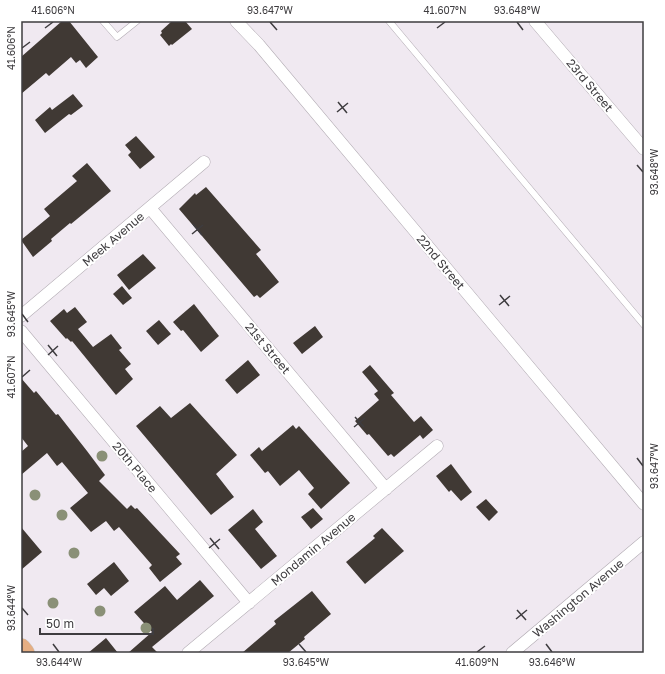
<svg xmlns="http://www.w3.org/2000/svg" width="665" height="674" viewBox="0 0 665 674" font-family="'Golos Text',sans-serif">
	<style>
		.building { fill: #403934 }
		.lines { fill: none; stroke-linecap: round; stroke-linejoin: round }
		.service-casing { stroke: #b2abb3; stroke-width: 7 }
		.minor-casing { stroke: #b2abb3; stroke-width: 13 }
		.primary-casing { stroke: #c9c8c9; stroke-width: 20 }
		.service { stroke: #fff; stroke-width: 6 }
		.minor { stroke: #fff; stroke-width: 12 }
		.primary { stroke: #e5ae83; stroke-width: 19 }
		.tree { fill: #8a9077 }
		.ticks { fill: none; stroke: #3e3c3f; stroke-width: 1.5 }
		.labels { text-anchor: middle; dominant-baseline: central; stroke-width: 4; stroke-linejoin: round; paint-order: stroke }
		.street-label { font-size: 12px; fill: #3e3c3f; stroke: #fff }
		.neatline { fill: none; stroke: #3e3c3f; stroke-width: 1.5 }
		.ticks-label { font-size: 10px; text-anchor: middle; fill: #3e3c3f }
	</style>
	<rect width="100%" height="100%" fill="#f0e9f1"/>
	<path class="building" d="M62 21H69L98 57 86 68 80 60 76 63 71 57 49 76 46 73 21 94V57Z
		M172 21H185L192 29 172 45 171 44 169 46 160 35 162 33 161 31Z
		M73 94 83 106 71 115 69 114 45 133 35 120 50 107 52 110Z
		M136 136 155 157 140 169 128 155 131 152 125 145Z
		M87 163 111 191 71 224 70 223 51 239 52 241 33 257 21 240 50 216 44 209 77 181 72 176Z
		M206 187 261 250 256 254 279 282 260 298 257 295 254 297 179 209 195 193 196 195Z
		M143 254 156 268 129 290 117 275Z
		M122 286 132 298 123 305 113 294Z
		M194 304 219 336 201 352 183 330 181 331 173 322Z
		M75 307 87 322 78 329 93 347 111 334 122 348 119 350 131 364 125 369 133 379 116 395 72 341 71 342 67 338 66 339 50 321 64 309 67 313Z
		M159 320 171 334 158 345 146 331Z
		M315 326 323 337 302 354 293 343Z
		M248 360 260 375 237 394 225 380Z
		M370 365 394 393 391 395 414 422 421 416 433 430 423 439 420 435 394 457 391 454 388 456 369 434 367 435 355 421 379 400 374 394 378 391 362 372Z
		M21 378 34 393 36 391 56 415 58 414 87 451 105 475 99 481 127 509 131 505 135 509 137 508 180 554 176 557 182 564 160 582 149 568 152 565 119 527 114 531 106 521 91 532 70 508 88 493 62 462 57 466 47 453 21 475V452L28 446 21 437Z
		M190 403 237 455 216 474 234 497 211 515 136 426 160 406 171 418Z
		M293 425 296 429 299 426 350 483 321 509 308 494 314 488 299 470 280 486 268 471 265 473 250 455 259 447 262 451Z
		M451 464 472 492 461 501 451 490 449 492 436 476Z
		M486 499 498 512 489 521 476 507Z
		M313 508 323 519 311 529 301 517Z
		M253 509 263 522 255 529 277 556 261 569 228 530Z
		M21 527 42 552 21 570Z
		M382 528 404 551 365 584 346 562 375 538 373 536Z
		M114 562 129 581 111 596 104 588 96 595 87 584Z
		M200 580 214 596 152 647 158 653H128L152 632 134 612 165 586 177 600Z
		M312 591 331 614 304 637 305 639 288 653H242L276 624 274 621Z
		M106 638 118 653H88Z"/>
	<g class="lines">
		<g class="service-casing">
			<path id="service" d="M103 21 117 37 137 21
				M389 21 644 325"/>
		</g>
		<g class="minor-casing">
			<path id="minor" d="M236 21 259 45 644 504
				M535 21 644 149
				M150 208 386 489
				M21 316 204 162
				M21 331 249 603
				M188 653 437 446
				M512 653 644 542"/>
		</g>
		<g class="primary-casing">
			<path id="primary" d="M21 648 25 653"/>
		</g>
		<use href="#service" class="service"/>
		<use href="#minor" class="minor"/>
		<use href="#primary" class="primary"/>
	</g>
	<g class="tree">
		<circle cx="102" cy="456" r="5.5"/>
		<circle cx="35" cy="495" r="5.5"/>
		<circle cx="62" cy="515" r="5.5"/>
		<circle cx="74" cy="553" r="5.5"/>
		<circle cx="53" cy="603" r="5.5"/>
		<circle cx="100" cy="611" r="5.5"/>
		<circle cx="146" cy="628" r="5.5"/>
	</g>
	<path class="ticks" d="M270 22 277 30M517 22 523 30M45 28 53 22M437 28 445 22M22 48 30 42M338 102 347 113M337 112 348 103M637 165 643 172M193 224 202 235M192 234 203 225M500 295 509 306M499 305 510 296M22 314 28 322M48 345 57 356M48 355 58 346M22 377 30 370M355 417 364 427M354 427 365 418M637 458 643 466M210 538 219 549M209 548 220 539M22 608 28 615M517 610 526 620M516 619 527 610M53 644 59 652M299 644 306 652M546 644 552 652M477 652 485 646"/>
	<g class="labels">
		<g class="street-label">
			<text transform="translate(590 85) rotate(50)">23rd Street</text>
			<text transform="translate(113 239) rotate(-40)">Meek Avenue</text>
			<text transform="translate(441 262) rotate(50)">22nd Street</text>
			<text transform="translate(268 348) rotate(50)">21st Street</text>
			<text transform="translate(135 467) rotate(50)">20th Place</text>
			<text transform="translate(313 549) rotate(-40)">Mondamin Avenue</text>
			<text transform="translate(578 598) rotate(-40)">Washington Avenue</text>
		</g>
	</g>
	<rect width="665" height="674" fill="none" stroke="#ffffff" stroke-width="44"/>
	<path d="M40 628v6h113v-6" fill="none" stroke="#3e3c3f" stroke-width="2"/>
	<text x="46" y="628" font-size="12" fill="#3e3c3f" stroke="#ffffff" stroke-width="3" paint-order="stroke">50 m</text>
	<rect x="22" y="22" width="621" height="630" class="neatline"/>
	<g class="ticks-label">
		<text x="53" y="14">41.606°N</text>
		<text x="270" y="14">93.647°W</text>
		<text x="445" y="14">41.607°N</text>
		<text x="517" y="14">93.648°W</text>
		<text transform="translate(11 48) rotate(-90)" y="4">41.606°N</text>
		<text transform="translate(654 172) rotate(-90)" y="4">93.648°W</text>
		<text transform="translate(11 314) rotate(-90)" y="4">93.645°W</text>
		<text transform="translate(11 377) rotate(-90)" y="4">41.607°N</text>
		<text transform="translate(654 466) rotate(-90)" y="4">93.647°W</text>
		<text transform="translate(11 608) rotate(-90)" y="4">93.644°W</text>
		<text x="59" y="666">93.644°W</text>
		<text x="306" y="666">93.645°W</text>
		<text x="477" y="666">41.609°N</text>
		<text x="552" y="666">93.646°W</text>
	</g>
</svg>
